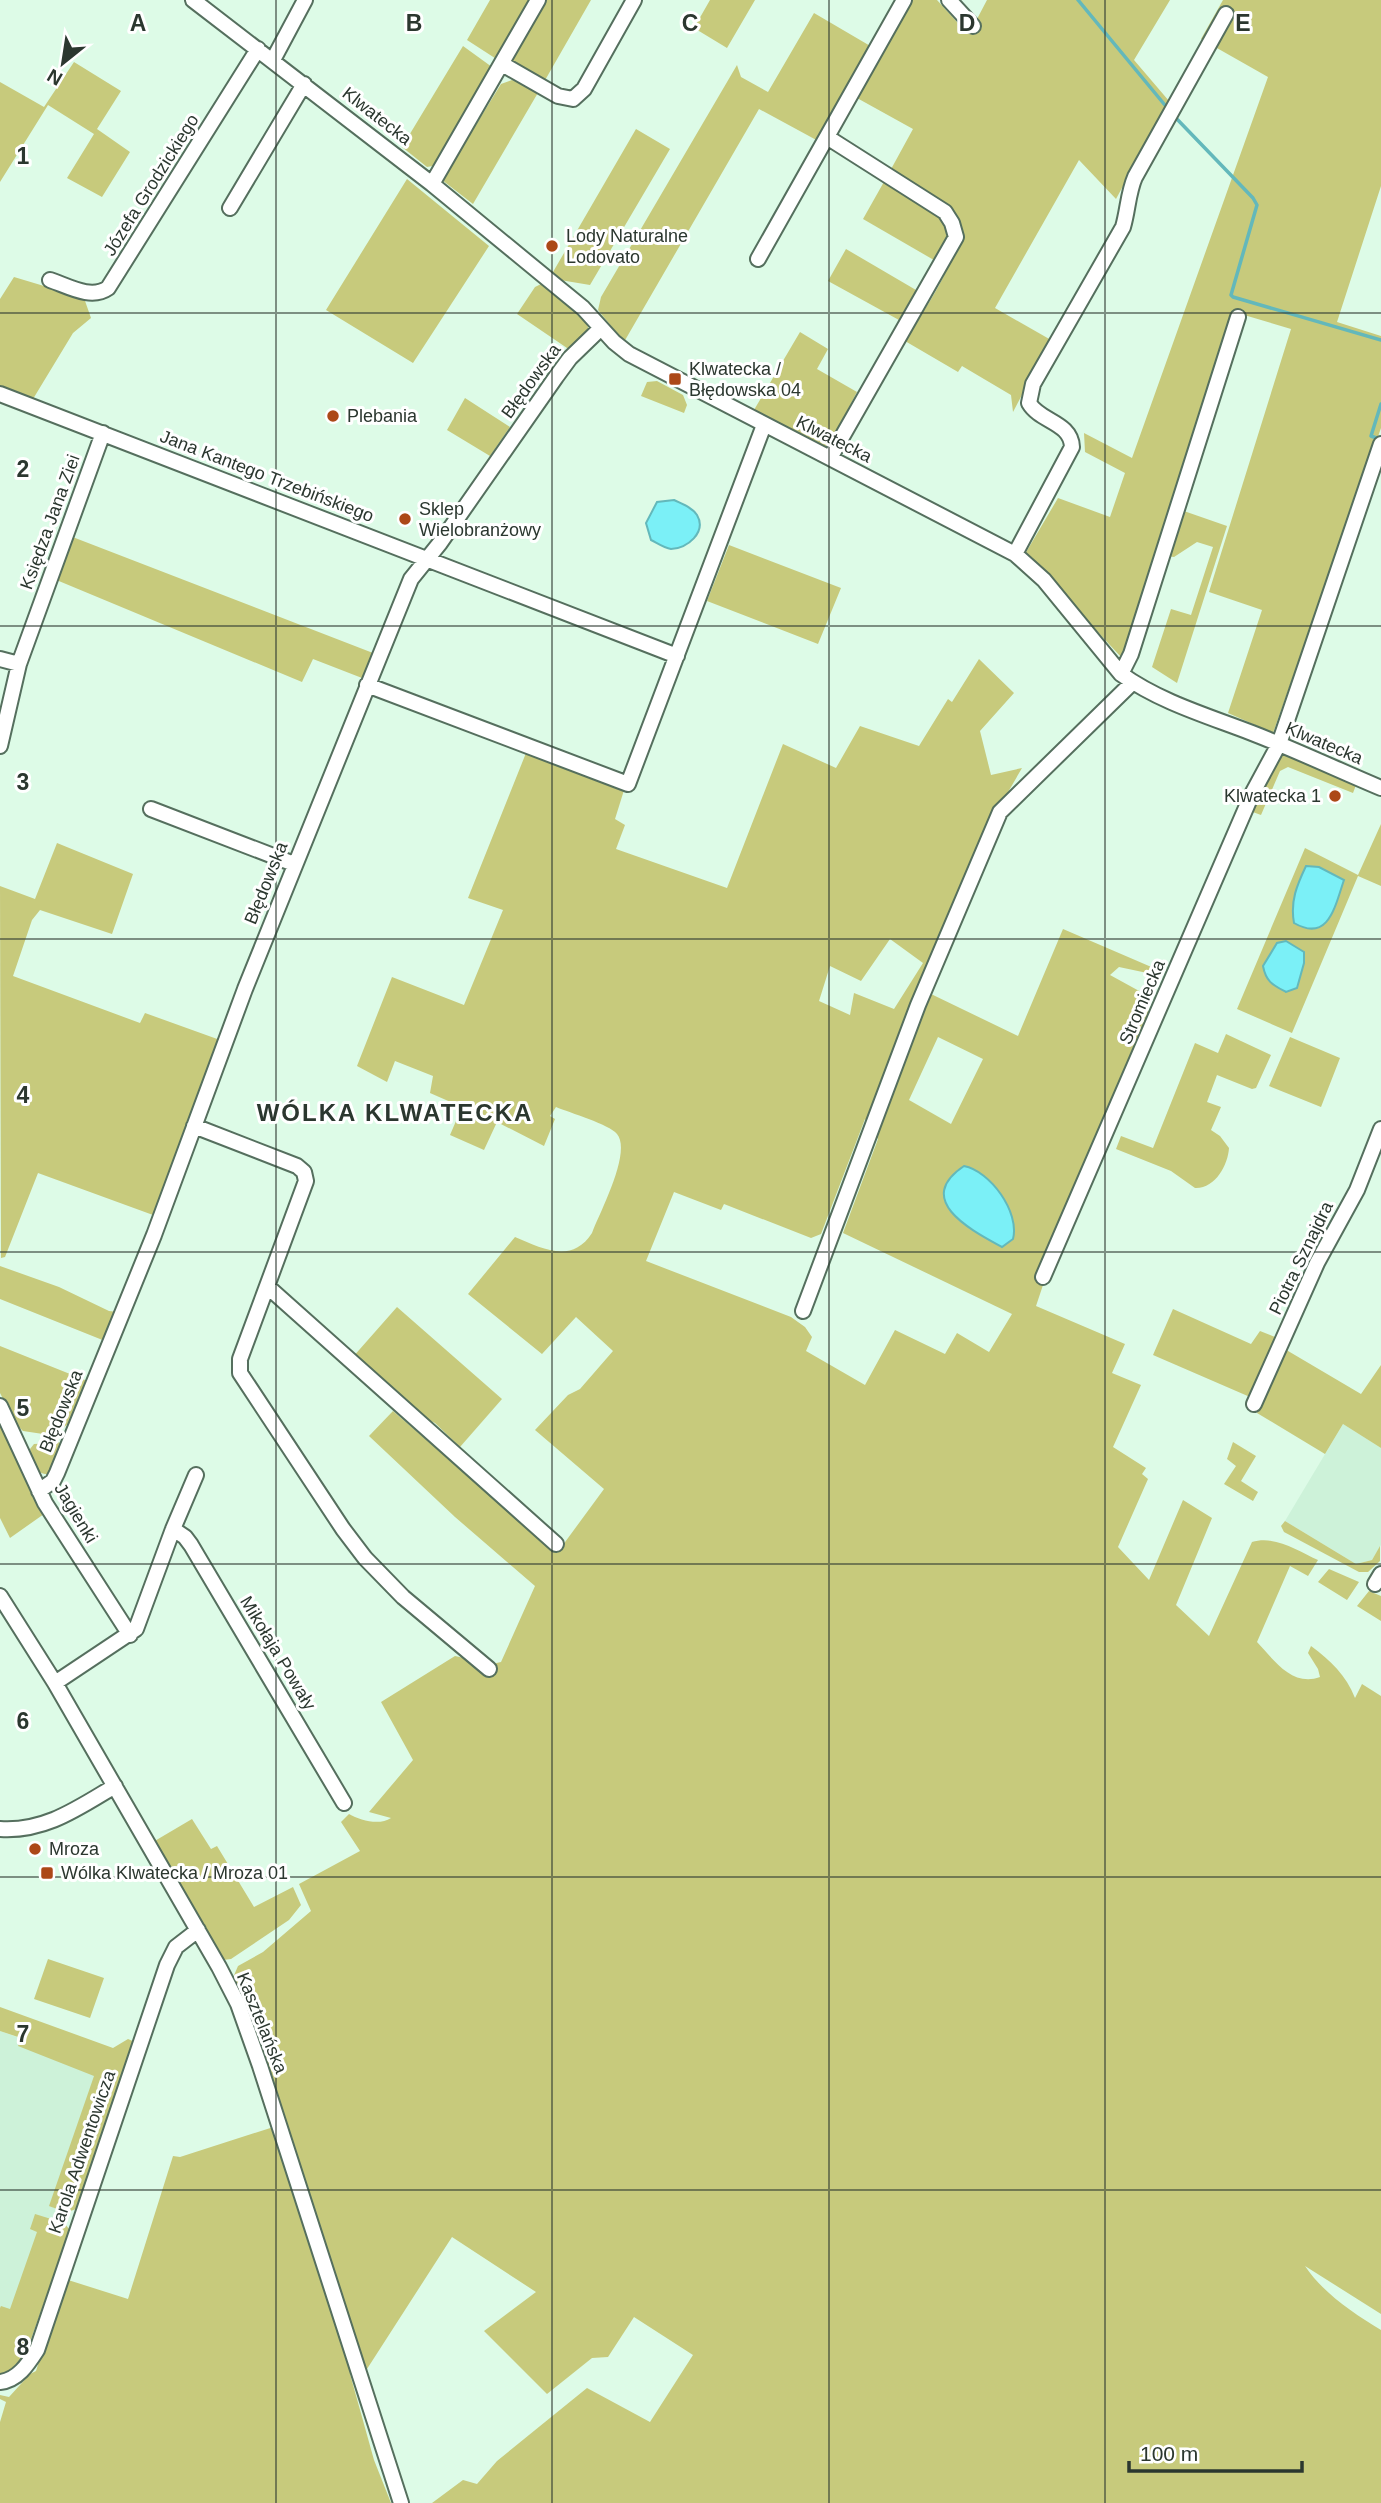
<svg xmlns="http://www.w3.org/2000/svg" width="1381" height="2503" viewBox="0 0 1381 2503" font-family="Arial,sans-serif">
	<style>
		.built { fill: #cdf2d9 }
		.green { fill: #c7ca7c; fill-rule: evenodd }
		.water { fill: #7bf0f7; stroke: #63b8bb; stroke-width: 2 }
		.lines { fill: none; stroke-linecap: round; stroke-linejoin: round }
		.stream { stroke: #63b8bb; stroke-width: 3.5 }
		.street-casing { stroke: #556f5e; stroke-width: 18 }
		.street { stroke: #fff; stroke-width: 14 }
		.grid { fill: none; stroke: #2b372f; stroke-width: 2; stroke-opacity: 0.55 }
		.poi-dot { fill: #ac4817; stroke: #fff; stroke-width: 2.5 }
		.labels { text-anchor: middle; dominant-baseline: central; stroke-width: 6; stroke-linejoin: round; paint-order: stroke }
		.street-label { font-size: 18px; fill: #2b372f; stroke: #fff }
		.poi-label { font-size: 18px; fill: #2b372f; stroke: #fff; text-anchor: start }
		.district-label { font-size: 24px; font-weight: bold; letter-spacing: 2px; fill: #2b372f; stroke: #fff }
		.grid-label { font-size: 23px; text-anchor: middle; font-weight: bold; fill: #2b372f; stroke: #fff; stroke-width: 6; stroke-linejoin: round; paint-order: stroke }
	</style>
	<rect width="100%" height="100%" fill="#ddfbe7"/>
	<path class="built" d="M1343 1424 1381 1448V1545L1372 1560 1356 1564 1285 1521Z
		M0 2031 107 2069 111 2081 9 2368 0 2373Z"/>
	<path class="green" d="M490 0H537L501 62 467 40Z
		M547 0H591L544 82 510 65Z
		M710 0H755L727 48 694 28Z
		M912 0H937L967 33 975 28 977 19 987 0H1170L1134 60 1169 101 1116 199 1079 160 995 308 1051 340 1013 412 1011 395 962 366 958 372 905 341C923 311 962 258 958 223L890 171 913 129 857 98Z
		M1223 0H1381V186L1337 322 1381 336V428L1273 733 1228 713 1262 610 1209 592 1291 329 1234 312 1122 658 1025 554 1058 498 1110 517 1125 473 1085 452 1084 433 1132 458 1268 77 1201 39Z
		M814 13 872 47 820 142 759 109 624 342 598 310 601 297 737 65 741 77 768 92Z
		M463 46 492 67 438 165 427 167 402 147Z
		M74 62 121 91 97 129 130 152 102 197 67 178 94 134 48 105 0 182V82L44 107Z
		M512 80 539 91 473 204 442 180 501 84Z
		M636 129 670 149 590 285 560 280 553 272Z
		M407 179 489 246 413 363 326 310Z
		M885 180C903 190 941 205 948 225 951 237 943 253 939 263L863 219Z
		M846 249 916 290 899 320 828 281Z
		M14 277 84 298 91 318 73 333 33 399 0 386V299Z
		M541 284 585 319 589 330 573 349 567 348 517 314 535 287Z
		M800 332 828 349 817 369 857 392 827 449 754 410Z
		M657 381 683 395 687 405 684 413 641 396 647 382Z
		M465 398 510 427 490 456 447 430Z
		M1181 510 1227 526 1177 683 1152 667 1171 609 1191 615 1213 547 1197 542 1174 557 1166 556Z
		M70 536 373 653 362 678 313 659 302 682 54 579Z
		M729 545 841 588 818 644 707 601Z
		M979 659 1014 693 980 731 991 775 1022 768 1004 799 966 887 974 891 931 994 1018 1036 1063 929 1156 969 1152 974 1119 967 1110 975 1141 992V1002L1148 1009 1151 1020 1044 1282 1036 1306 1125 1344 1112 1373 1141 1385 1113 1447 1146 1468 1142 1474 1148 1479 1118 1547 1149 1580 1183 1500 1212 1518 1176 1605 1209 1636 1252 1542C1275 1535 1298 1551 1318 1560L1308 1576 1290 1566 1257 1642C1274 1660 1292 1687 1320 1677L1318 1669 1308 1653 1311 1646C1331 1661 1346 1675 1355 1698L1362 1684 1381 1696V2314L1305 2266C1323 2293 1353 2313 1381 2330V2503H432L463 2480 477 2484 497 2461 587 2388 650 2422 693 2355 634 2317 608 2357 592 2358 547 2394 484 2331 536 2292 452 2237 367 2369 350 2374 374 2460 391 2503H0V2422L6 2402 0 2399V2395L9 2397 30 2374 36 2371 65 2279 128 2299 173 2156 180 2157 286 2123 255 2034 232 1980 238 1966 263 1952 311 1911 299 1884 360 1851 341 1822 349 1814C360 1820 379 1826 391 1818L369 1812 413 1760 381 1702 455 1656 492 1664 501 1662 535 1586 455 1517 369 1436 393 1411 557 1553 604 1489 535 1430 568 1395 580 1389 613 1351 576 1317 542 1354 468 1294 515 1237C543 1249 572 1264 592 1233 600 1212 632 1152 617 1134 609 1124 570 1113 556 1107L550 1116 555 1119 544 1146 497 1122 484 1150 450 1135 462 1107 430 1093 433 1076 395 1061 387 1082 357 1066 392 977 464 1005 503 910 468 898 526 753 625 787 615 819 625 825 616 849 727 888 783 744 836 768 860 726 919 746 948 699 952 702ZM890 939 923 963 894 1009 854 993 850 1015 819 1001 830 966 861 981ZM938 1037 983 1059 951 1124 909 1100ZM865 1119 878 1139 843 1233 1012 1314 989 1352 957 1333 945 1354 895 1330 865 1385 806 1351 812 1337 805 1327 791 1317 646 1261 674 1192 721 1210 724 1204 811 1238 821 1234Z
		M1283 753 1354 783 1356 785 1353 793 1288 767 1280 771 1261 815 1250 811 1278 754Z
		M1381 824V886L1358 876 1292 1033 1237 1009 1305 848 1358 875Z
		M57 843 133 874 112 934 40 910 32 920 13 976 140 1023 145 1013 220 1040 176 1166 153 1215 38 1173 5 1257 1 1258 0 886 35 899Z
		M1226 1034 1271 1055 1256 1088 1252 1089 1217 1075 1207 1102 1221 1107 1211 1130 1220 1136 1229 1148C1228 1165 1215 1189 1195 1188L1171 1171 1116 1149 1121 1136 1153 1148 1195 1043 1218 1053Z
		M1290 1037 1340 1058 1321 1107 1269 1086Z
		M0 1266 59 1287 109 1311 118 1312 105 1341 0 1299Z
		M397 1307 502 1399 460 1447 435 1423 420 1416 352 1358Z
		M1173 1309 1251 1344 1260 1331 1275 1337 1272 1349 1250 1397 1153 1355Z
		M0 1346 90 1382 71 1421 60 1431 43 1434 23 1431 16 1424 0 1393Z
		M1283 1348 1361 1394 1381 1365V1448L1343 1424 1325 1454 1257 1413Z
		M0 1417 44 1514 10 1538 0 1518Z
		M67 1442 49 1474C34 1475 32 1460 30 1449L34 1444Z
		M1233 1442 1256 1456 1241 1481 1258 1492 1253 1501 1224 1484 1236 1466 1227 1459Z
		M1285 1521 1356 1564 1372 1560 1380 1546V1561L1368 1572H1359L1284 1532 1281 1526Z
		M1329 1569 1359 1582 1347 1600 1318 1582Z
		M1369 1591 1381 1596V1621L1357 1606Z
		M192 1819 211 1849 217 1846 254 1907 293 1887 301 1905 289 1920 231 1959 223 1960 217 1956 153 1842Z
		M48 1959 104 1978 90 2018 34 1999Z
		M0 2007 113 2048 128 2039 135 2042 79 2207C68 2215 60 2210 49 2206L94 2076 18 2046 21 2038 0 2031Z
		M35 2214 64 2223 70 2230 26 2353 9 2372 0 2375V2308L1 2306 10 2309 37 2232 30 2229Z"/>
	<path class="water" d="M674 500C682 504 692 507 697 515 707 532 687 549 671 549 664 548 657 543 651 540L646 523 657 502Z
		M1306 866 1319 867 1344 880C1335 906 1329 943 1294 923 1290 901 1297 885 1306 866Z
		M1286 941 1304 952V963L1297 988 1286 992C1273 985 1266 982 1263 966L1277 943Z
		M964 1166C990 1171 1020 1212 1013 1239L1002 1247C971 1230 913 1200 964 1166Z"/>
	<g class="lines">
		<path class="stream" d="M1078 0 1169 110
			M1174 116 1253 198 1257 205 1231 295 1233 297 1381 340
			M1379 439 1371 436 1381 404"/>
		<g class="street-casing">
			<path id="street" d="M193 0 432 184 583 308 614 342 629 354 1015 554 1044 580 1121 674C1160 702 1208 716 1252 733 1296 750 1338 770 1381 788
				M949 0 973 26
				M273 60 305 0
				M502 64 558 96 573 99 584 89 634 0
				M827 137 945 212 952 223 956 237 830 458
				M432 184 538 0
				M230 208 304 84
				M758 259 904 0
				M50 280C68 286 91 300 108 288L258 49
				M0 394 677 656
				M1015 554 1072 447C1071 422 1040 422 1029 403L1033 384 1123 227C1128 210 1128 193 1135 177L1226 14
				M0 659 19 664
				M1121 674 1131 654 1238 317
				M367 685 628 784 764 425
				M0 746 19 664 103 433
				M151 809 294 864
				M194 1126 297 1166 304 1172 306 1181 240 1359V1373L343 1529 365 1558 403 1597 489 1669
				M1043 1277 1252 794 1279 744 1381 444
				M268 1287 556 1544
				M803 1311 918 1005 1000 812 1133 682
				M1254 1404 1317 1263 1357 1190 1381 1129
				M0 1406 45 1503 130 1635
				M39 1491 53 1481 57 1473 154 1235 245 989 411 579 440 543 556 377 570 358 601 328
				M173 1529 185 1537 191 1545 344 1803
				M1375 1584 1381 1574
				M0 1596 55 1683 219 1967 238 2004 260 2066 401 2503
				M55 1683 136 1629 173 1529 196 1475
				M0 1829C45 1832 78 1808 115 1786
				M0 2382C18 2380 28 2364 37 2350L167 1965 176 1947 198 1930"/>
		</g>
		<use href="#street" class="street"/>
	</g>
	<path class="grid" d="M276 0V2503M552 0V2503M829 0V2503M1105 0V2503M0 313H1381M0 626H1381M0 939H1381M0 1252H1381M0 1564H1381M0 1877H1381M0 2190H1381"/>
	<g class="poi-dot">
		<circle cx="552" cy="246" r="7"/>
		<rect x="668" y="372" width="14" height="14" rx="3.5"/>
		<circle cx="333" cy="416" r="7"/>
		<circle cx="405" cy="519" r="7"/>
		<circle cx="1335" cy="796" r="7"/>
		<circle cx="35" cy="1849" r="7"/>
		<rect x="40" y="1866" width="14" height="14" rx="3.5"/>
	</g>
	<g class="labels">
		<g class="street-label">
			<text transform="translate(377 116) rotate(38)">Klwatecka</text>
			<text transform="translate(151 185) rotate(-58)">Józefa Grodzickiego</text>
			<text transform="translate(531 381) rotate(-54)">Błędowska</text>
			<text transform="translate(834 439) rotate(27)">Klwatecka</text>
			<text transform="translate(267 476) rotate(21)">Jana Kantego Trzebińskiego</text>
			<text transform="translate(50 522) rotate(-70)">Księdza Jana Ziei</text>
			<text transform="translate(1324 743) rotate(23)">Klwatecka</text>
			<text transform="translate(266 883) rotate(-68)">Błędowska</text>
			<text transform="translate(1142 1002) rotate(-67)">Stromiecka</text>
			<text transform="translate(1301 1258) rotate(-64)">Piotra Sznajdra</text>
			<text transform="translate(61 1411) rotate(-68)">Błędowska</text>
			<text transform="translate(76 1513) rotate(59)">Jagienki</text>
			<text transform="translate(278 1653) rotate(59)">Mikołaja Powały</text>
			<text transform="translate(262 2023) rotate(68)">Kasztelańska</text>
			<text transform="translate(82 2152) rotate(-71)">Karola Adwentowicza</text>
		</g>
		<g class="poi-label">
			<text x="566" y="236">Lody Naturalne<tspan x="566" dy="21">Lodovato</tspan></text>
			<text x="689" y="369">Klwatecka /<tspan x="689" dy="21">Błędowska 04</tspan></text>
			<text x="347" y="416">Plebania</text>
			<text x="419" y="509">Sklep<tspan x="419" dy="21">Wielobranżowy</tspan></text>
			<text x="1321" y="796" text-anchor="end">Klwatecka 1</text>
			<text x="49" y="1849">Mroza</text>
			<text x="61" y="1873">Wólka Klwatecka / Mroza 01</text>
		</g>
		<g class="district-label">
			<text x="395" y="1112">WÓLKA KLWATECKA</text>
		</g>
	</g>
	<g class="grid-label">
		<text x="138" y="31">A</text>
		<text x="414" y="31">B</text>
		<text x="690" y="31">C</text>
		<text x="967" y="31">D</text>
		<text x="1243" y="31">E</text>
		<text x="23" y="164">1</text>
		<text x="23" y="477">2</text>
		<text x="23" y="790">3</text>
		<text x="23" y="1103">4</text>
		<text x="23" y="1416">5</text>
		<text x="23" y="1729">6</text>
		<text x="23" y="2042">7</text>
		<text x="23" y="2355">8</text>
	</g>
	<g transform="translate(63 63) rotate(210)" stroke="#ffffff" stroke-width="5" paint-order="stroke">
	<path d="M0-5L12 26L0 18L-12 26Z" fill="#2b372f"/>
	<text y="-10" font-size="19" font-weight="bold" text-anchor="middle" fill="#2b372f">N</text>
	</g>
	<path d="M1129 2461v10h173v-10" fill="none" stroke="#2b372f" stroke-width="3.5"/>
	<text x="1140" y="2461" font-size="21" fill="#2b372f" stroke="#ffffff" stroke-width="5" paint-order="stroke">100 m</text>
</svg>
